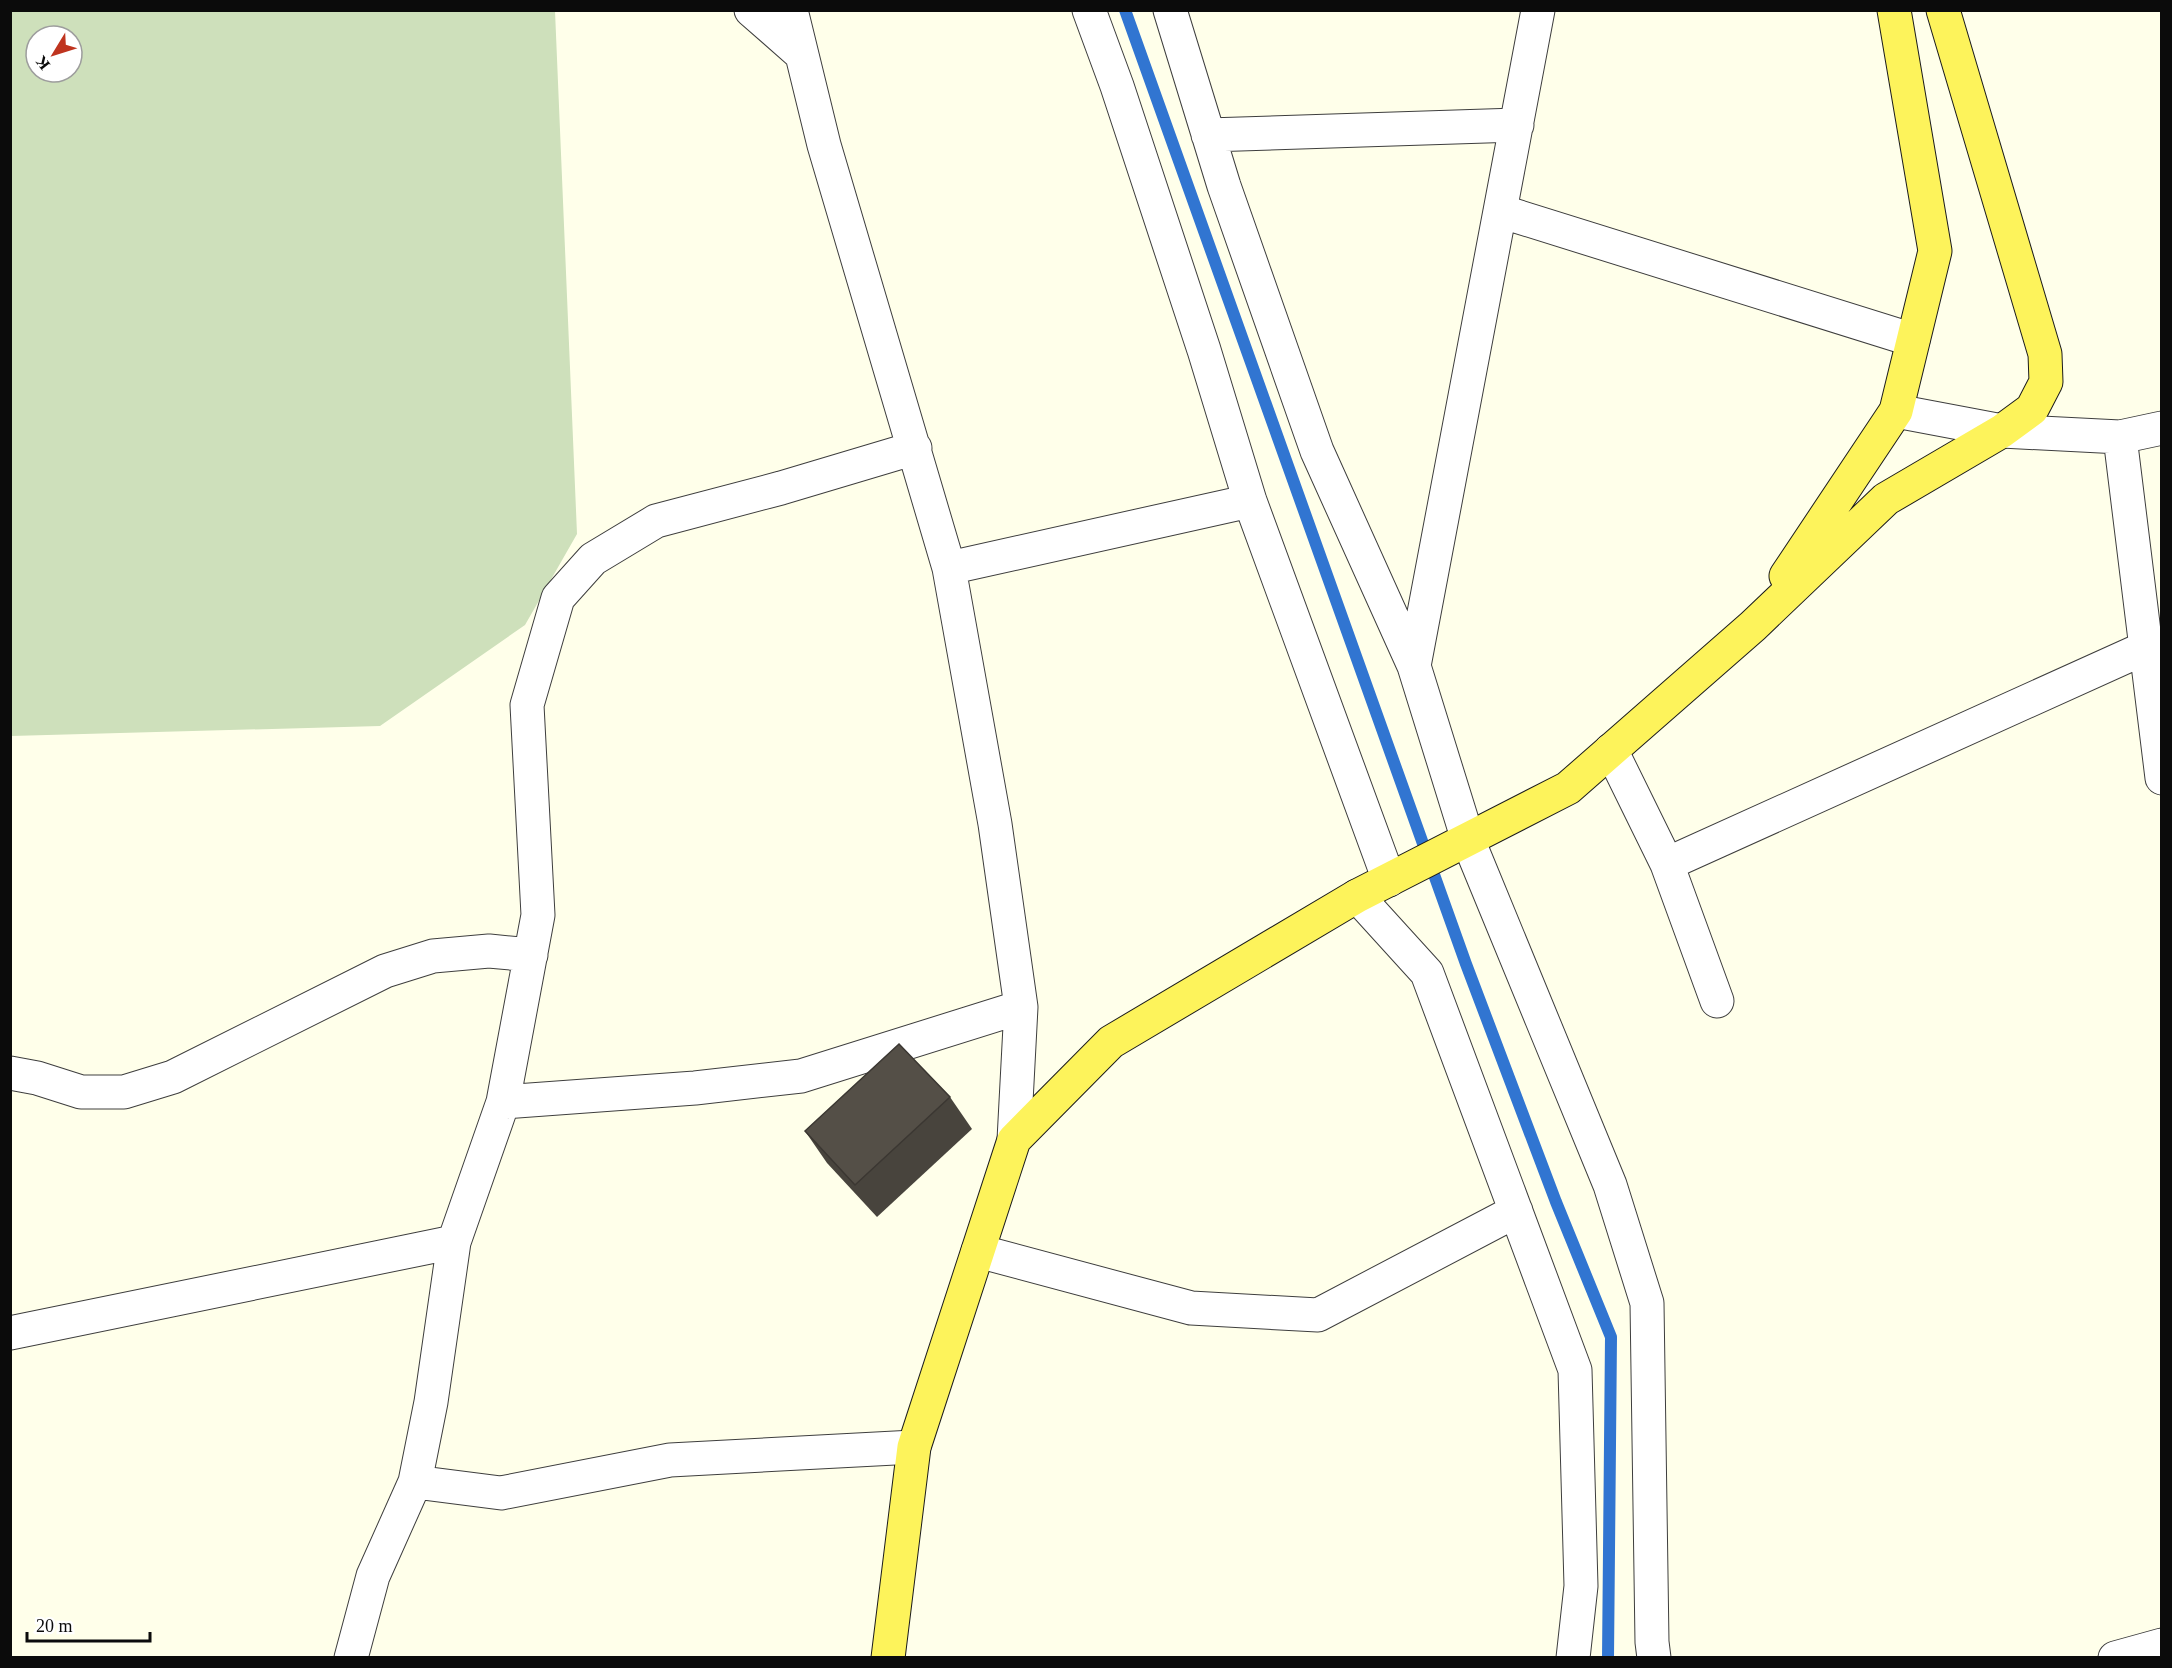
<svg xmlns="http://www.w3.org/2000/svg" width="2172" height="1668" viewBox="0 0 2172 1668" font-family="Georgia,serif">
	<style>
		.cemetery { fill: #cee0bb; fill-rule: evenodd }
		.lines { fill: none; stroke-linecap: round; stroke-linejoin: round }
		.stream { stroke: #3175d1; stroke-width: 12 }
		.minor-casing { stroke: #3e3e3e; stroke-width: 35 }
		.major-casing { stroke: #1c1c1c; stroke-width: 35 }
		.minor { stroke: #fff; stroke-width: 33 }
		.major { stroke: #fdf35b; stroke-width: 33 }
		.wall { fill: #48443d }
		.building { fill: #544f47; stroke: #3b3732; stroke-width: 1.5 }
	</style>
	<rect width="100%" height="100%" fill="#ffffea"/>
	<path class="cemetery" d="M10 11H555L577 534 525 625 380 726 11 736ZM36 36H72V72H36Z"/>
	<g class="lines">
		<path class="stream" d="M1125 10 1466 964 1556 1202 1611 1337 1608 1658"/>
		<g class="minor-casing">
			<path id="minor" d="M751 10 800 53
				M791 10 824 145 949 568 995 824 1021 1007 1014 1140
				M1089 10 1117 86 1204 350 1250 501 1389 880
				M1170 10 1224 186 1317 451 1414 666
				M1538 10 1414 666 1468 840 1610 1185 1647 1303 1652 1642 1654 1658
				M1208 135 1517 125
				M1500 211 1913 340
				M1896 411 2002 431 2120 437 2162 428
				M2120 437 2162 778
				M949 568 1250 501
				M1611 750 1667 864 1717 1001
				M1667 864 2145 648
				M1357 896 1427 973 1575 1370 1581 1586 1573 1658
				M10 1073 37 1078 81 1092H124L173 1077 385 971 433 956 489 951 531 955
				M503 1102 695 1088 801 1076 1021 1007
				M978 1251 1191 1308 1318 1315 1516 1211
				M10 1333 454 1242
				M415 1482 501 1493 670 1460 914 1447
				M351 1658 373 1576 415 1482 431 1402 454 1242 503 1102 538 915 527 705 558 598 593 559 656 521 781 488 915 448
				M2115 1658 2162 1645"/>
		</g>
		<g class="major-casing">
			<path id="major" d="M1786 576 1896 411 1935 251 1894 10
				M888 1658 914 1447 1014 1140 1111 1042 1357 896 1568 788 1753 626 1886 499 2002 431 2032 409 2046 382 2045 354 1943 10"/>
		</g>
		<use href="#minor" class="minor"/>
		<use href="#major" class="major"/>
	</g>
	<path class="wall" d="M950 1097 972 1129 877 1217 827 1163 805 1131Z"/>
	<path class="building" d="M899 1044 950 1097 855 1185 805 1131Z"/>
	<rect width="2172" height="1668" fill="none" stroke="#0b0b0b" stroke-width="24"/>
	<g transform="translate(54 54) rotate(232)"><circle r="28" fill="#ffffff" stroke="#9d9d9d" stroke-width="1.5"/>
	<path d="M0-4.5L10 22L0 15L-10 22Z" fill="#bf341f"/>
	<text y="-9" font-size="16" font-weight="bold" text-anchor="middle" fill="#0b0b0b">K</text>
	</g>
	<path d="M27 1632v9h123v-9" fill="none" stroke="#0b0b0b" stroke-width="3"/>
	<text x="36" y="1632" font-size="18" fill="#0b0b0b" stroke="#ffffff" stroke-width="4.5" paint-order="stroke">20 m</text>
</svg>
